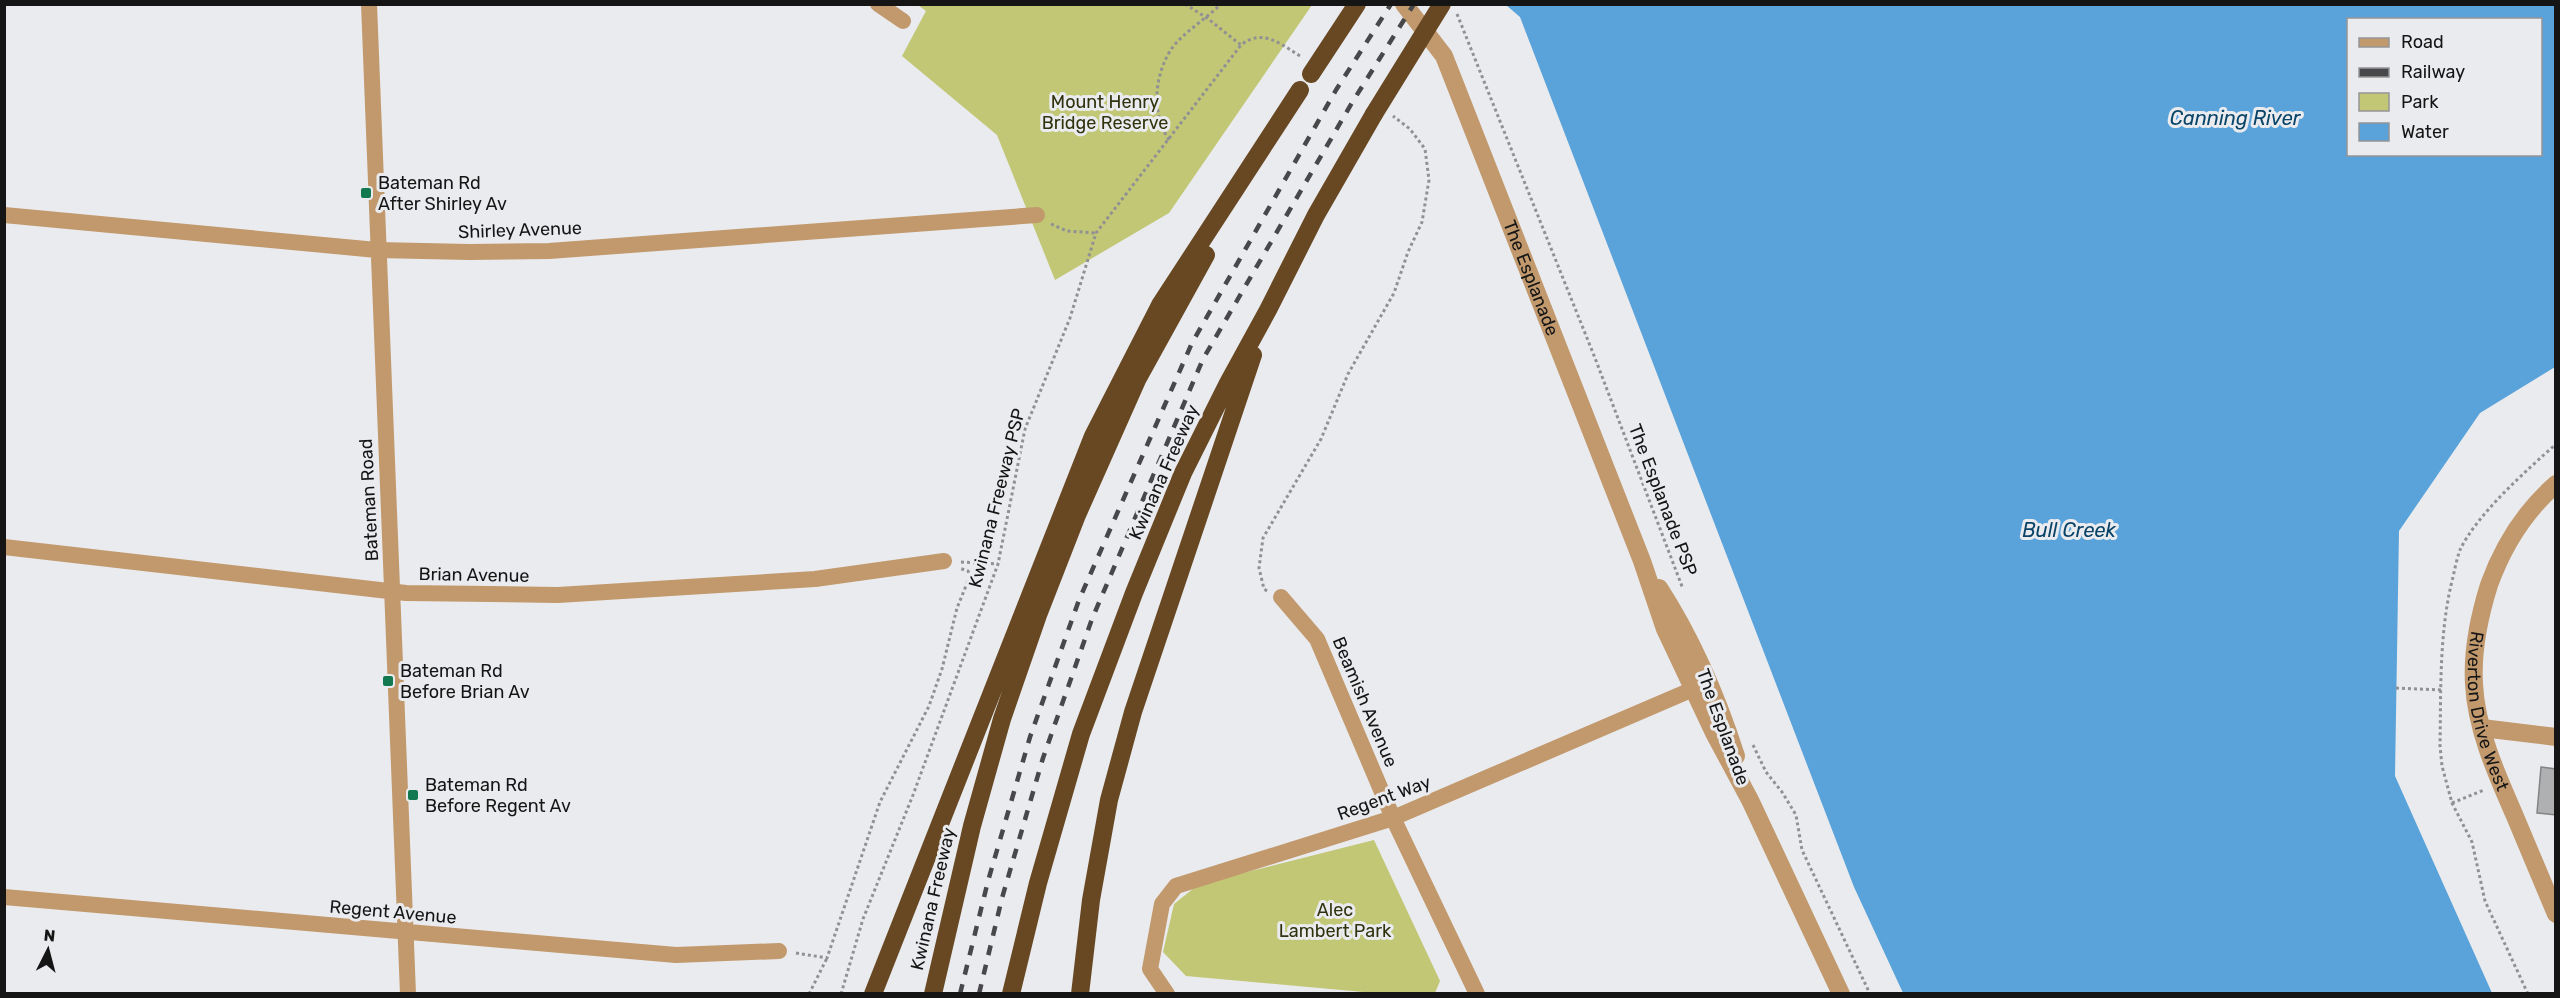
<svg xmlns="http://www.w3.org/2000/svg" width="2560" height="998" viewBox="0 0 2560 998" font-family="Rubik,sans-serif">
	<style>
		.green { fill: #c1c774 }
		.water { fill: #5aa3da; fill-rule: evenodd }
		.building { fill: #afb0b2; stroke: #828385; stroke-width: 1.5 }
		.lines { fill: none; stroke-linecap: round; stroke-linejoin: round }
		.path { stroke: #919194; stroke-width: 3; stroke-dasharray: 3 3; stroke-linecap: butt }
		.minor { stroke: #c1996d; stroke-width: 16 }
		.tertiary { stroke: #c1996d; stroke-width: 18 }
		.motorway { stroke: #674823; stroke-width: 18 }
		.rail { stroke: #48484a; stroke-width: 4.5; stroke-dasharray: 10 10; stroke-linecap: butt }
		.motorway-bridge { stroke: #674823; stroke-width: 18 }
		.poi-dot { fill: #117850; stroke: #eaebee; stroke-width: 2 }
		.labels { text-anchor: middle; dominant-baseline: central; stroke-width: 6; stroke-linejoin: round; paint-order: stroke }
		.park-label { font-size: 18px; fill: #30320d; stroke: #eaebee }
		.poi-label { font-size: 18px; fill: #151516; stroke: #eaebee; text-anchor: start }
		.street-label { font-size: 18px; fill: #151516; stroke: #eaebee }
		.water-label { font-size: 20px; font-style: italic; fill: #094468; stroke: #eaebee }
	</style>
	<rect width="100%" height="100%" fill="#eaebee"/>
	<path class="green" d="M918 5H1312L1169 213 1055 280 997 135 902 56 926 11Z
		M1374 840 1440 981 1435 993 1385 994 1186 976 1163 952 1174 904 1199 884Z"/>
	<path class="water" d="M1506 5H2555V367L2480 413 2399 531 2395 776 2492 993H1903L1854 887 1520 17ZM2348 20H2540V154H2348Z"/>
	<path class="building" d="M2541 767 2556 769V815L2537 813Z"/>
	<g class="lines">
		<path class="path" d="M1137 4H1150
			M1185 4 1207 18 1241 45
			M1457 14 1595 358 1683 589
			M1169 140C1151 113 1154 75 1172 48 1183 33 1207 18 1221 4
			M1051 224 1067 231 1096 233
			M961 562 998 564
			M1267 591 1264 589 1259 568 1263 538 1321 439 1348 374 1394 293 1408 252 1422 222 1429 180 1425 149 1410 129 1393 116
			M2396 688 2441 690
			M1753 745 1766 772 1782 792 1796 815 1802 850 1870 994
			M2452 803 2484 790
			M796 953 827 958 880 802 929 706 942 669 957 608 970 576 968 571 959 568
			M809 994 827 958
			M841 994 863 919 913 795 998 564 1025 429 1070 318 1096 233 1241 45C1262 28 1281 44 1300 56
			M2528 994 2485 901 2472 842 2452 803 2442 766 2440 746C2441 690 2439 631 2453 577 2455 568 2457 558 2460 550 2477 514 2526 471 2556 444"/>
		<path class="minor" d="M369 4 408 994
			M878 4 903 21
			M4 215 377 250 469 252 549 251 1037 215
			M4 547 406 593 558 595 815 579 944 561
			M1281 597 1317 639 1393 818 1477 994
			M4 897 676 955 779 951
			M1167 994 1150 969 1162 904 1176 886 1393 818 1705 684"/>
		<g class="tertiary">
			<path id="s1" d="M1404 4 1444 56 1642 561 1665 629 1714 733 1750 800 1841 994"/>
			<path id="s2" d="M2556 484C2524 512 2503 546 2489 585 2479 617 2472 650 2474 684 2476 728 2496 773 2514 814 2528 847 2542 881 2556 914"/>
			<path d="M1659 588C1692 639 1717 697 1736 756"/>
			<path d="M2482 728 2556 737"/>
		</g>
		<path class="motorway" d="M873 994 1093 436 1160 305 1300 90
			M933 994 972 826 1002 719 1038 615 1077 515 1137 380 1206 255
			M1011 994 1038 883 1081 734 1134 593 1183 473 1228 383 1268 310 1316 215 1374 114
			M1080 994 1091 900 1109 800 1133 712 1253 355"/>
		<path class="rail" d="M960 994 988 881 1030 737 1079 600 1192 343 1336 90 1391 4
			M979 994 1002 898 1043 758 1092 619 1203 359 1353 101 1414 4"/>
		<path class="motorway-bridge" d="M1311 74 1357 4
			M1374 114 1442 4"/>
	</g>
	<g class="poi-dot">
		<rect x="360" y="187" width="12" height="12" rx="3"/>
		<rect x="382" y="675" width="12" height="12" rx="3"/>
		<rect x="407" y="789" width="12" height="12" rx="3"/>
	</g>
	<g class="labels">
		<g class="park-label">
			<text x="1105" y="102">Mount Henry<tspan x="1105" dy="21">Bridge Reserve</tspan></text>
			<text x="1335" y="910">Alec<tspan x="1335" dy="21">Lambert Park</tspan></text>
		</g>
		<g class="poi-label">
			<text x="378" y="183">Bateman Rd<tspan x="378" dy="21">After Shirley Av</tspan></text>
			<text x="400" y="671">Bateman Rd<tspan x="400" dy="21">Before Brian Av</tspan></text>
			<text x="425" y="785">Bateman Rd<tspan x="425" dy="21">Before Regent Av</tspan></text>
		</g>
		<g class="street-label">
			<text transform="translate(520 230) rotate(-2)">Shirley Avenue</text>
			<text stroke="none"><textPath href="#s1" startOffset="304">The Esplanade</textPath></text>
			<text transform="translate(1164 472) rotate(-66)">Kwinana Freeway</text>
			<text transform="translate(997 498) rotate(-76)">Kwinana Freeway PSP</text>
			<text transform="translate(369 500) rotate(-93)">Bateman Road</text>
			<text transform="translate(1663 500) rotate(69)">The Esplanade PSP</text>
			<text transform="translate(474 575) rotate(1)">Brian Avenue</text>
			<text transform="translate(1365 702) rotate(67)">Beamish Avenue</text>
			<text stroke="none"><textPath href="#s2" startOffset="252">Riverton Drive West</textPath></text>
			<text transform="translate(1723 727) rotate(70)">The Esplanade</text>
			<text transform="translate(1384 798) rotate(-20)">Regent Way</text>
			<text transform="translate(933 899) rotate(-77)">Kwinana Freeway</text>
			<text transform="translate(393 912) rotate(5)">Regent Avenue</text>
		</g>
		<g class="water-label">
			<text x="2235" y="118">Canning River</text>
			<text x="2069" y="530">Bull Creek</text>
		</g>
	</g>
	<rect width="2560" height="998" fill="none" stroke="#151516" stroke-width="12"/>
	<rect x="2347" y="18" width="195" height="138" fill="#eaebee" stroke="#959598" stroke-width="1.5"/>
	<rect x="2359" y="38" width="30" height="9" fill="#c1996d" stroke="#959598" stroke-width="1.5"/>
	<text x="2401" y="48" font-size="18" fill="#151516">Road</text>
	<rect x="2359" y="68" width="30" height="9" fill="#48484a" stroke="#959598" stroke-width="1.5"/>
	<text x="2401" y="78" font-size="18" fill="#151516">Railway</text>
	<rect x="2359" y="93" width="30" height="18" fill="#c1c774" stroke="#959598" stroke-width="1.5"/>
	<text x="2401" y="108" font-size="18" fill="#151516">Park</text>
	<rect x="2359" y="123" width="30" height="18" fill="#5aa3da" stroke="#959598" stroke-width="1.5"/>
	<text x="2401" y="138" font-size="18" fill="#151516">Water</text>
	<g transform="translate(48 950) rotate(6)" stroke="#eaebee" stroke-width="4.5" paint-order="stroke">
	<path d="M0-4.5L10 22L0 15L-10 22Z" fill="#151516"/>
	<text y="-9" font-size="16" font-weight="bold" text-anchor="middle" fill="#151516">N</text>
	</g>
</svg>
